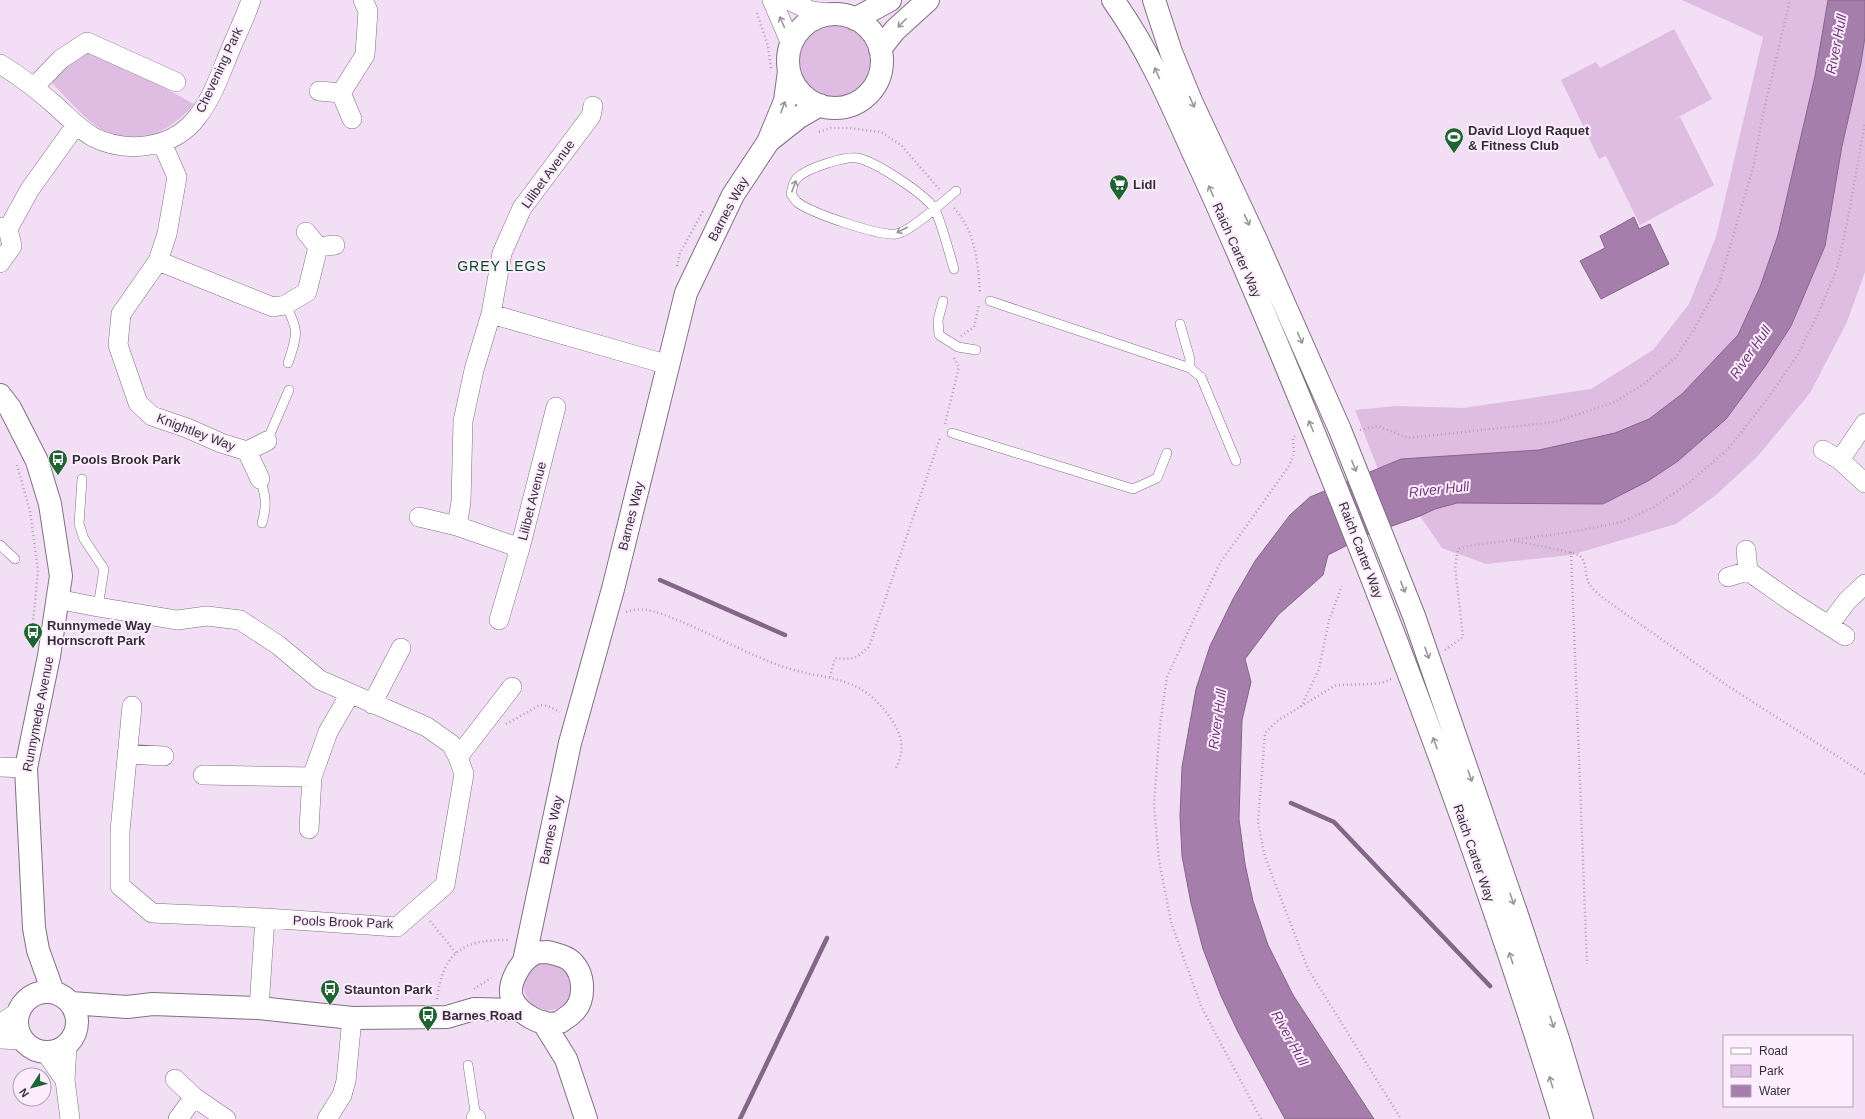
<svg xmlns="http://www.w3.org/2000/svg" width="1865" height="1119" viewBox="0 0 1865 1119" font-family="Arial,sans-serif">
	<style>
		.green { fill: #dfbde3 }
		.water { fill: #a57eab; stroke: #846688 }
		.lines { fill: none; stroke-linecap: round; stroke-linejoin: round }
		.stream { stroke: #846688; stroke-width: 4.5 }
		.lane-casing { stroke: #816f83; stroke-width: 10 }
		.street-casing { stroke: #816f83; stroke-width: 20 }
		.secondary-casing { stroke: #816f83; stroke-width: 24 }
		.highway-casing { stroke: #816f83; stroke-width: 24 }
		.path { stroke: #b1a1b3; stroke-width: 2.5; stroke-dasharray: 1 3; stroke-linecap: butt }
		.lane { stroke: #fff; stroke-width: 9 }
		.street { stroke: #fff; stroke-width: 19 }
		.secondary { stroke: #fff; stroke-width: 22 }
		.highway { stroke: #fff; stroke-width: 22 }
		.oneway { stroke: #9a969b }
		.labels { text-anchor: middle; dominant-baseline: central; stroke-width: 4; stroke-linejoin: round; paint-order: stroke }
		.street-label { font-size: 13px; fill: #362e37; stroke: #fdedff }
		.poi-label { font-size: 13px; font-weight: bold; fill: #362e37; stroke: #fdedff; text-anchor: start }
		.water-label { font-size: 14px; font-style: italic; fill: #6f3c77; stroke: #fdedff }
		.neighbourhood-label { font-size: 14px; letter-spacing: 1px; fill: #014a1d; stroke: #fdedff }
	</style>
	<rect width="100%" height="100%" fill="#f2def5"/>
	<path class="green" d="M1682 0H1828L1815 76 1778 235 1760 287 1738 335 1682 394 1649 419 1615 433 1539 450 1401 459 1378 469 1355 410 1396 406 1463 408 1591 389 1653 350 1689 304 1716 237 1763 37Z
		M800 61a35 35 0 1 1 70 0a35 35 0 1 1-70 0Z
		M1674 29 1712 99 1671 121 1680 117 1714 185 1640 225 1606 156 1599 159 1561 80 1596 62 1600 68Z
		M1865 37V272L1847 322 1810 393 1757 457 1716 495 1676 524 1571 555 1486 564 1442 548 1420 516 1435 509 1457 503 1603 504 1648 481 1678 461 1791 326 1825 246 1842 146 1861 63Z
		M97 51 194 104C169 134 132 150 96 126 80 114 66 97 52 83L69 58Z
		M543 963C547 963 552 963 555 964 569 970 579 990 568 1001 542 1028 507 989 532 967 535 965 540 964 543 963Z"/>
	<path class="water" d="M1828 0H1865V37L1861 63 1842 146 1825 246 1791 326 1766 365 1726 419 1678 461 1648 481 1603 504 1457 503 1435 509 1420 516 1367 535 1328 555 1323 575 1278 615 1245 659 1251 682 1242 720 1239 819 1245 864 1253 901 1268 945 1293 995 1374 1119H1285L1238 1032 1221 996 1203 949 1191 903 1182 856 1180 816 1182 767 1196 689 1210 646 1233 599 1255 561 1290 515 1310 497 1401 459 1539 450 1615 433 1649 419 1682 394 1738 335 1760 287 1778 235 1815 76Z
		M1634 217 1639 229 1650 224 1669 264 1601 299 1580 261 1605 248 1600 236Z"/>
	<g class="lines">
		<path class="stream" d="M660 580 785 635
			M1291 803 1334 822 1490 986
			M740 1119 827 938"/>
		<g class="lane-casing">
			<path id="lane" d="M954 269C950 256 940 217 934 208 923 193 875 161 857 158 845 156 807 168 797 178 793 182 792 188 791 194 793 197 795 200 797 202 811 213 878 236 896 234 910 232 944 201 956 191
				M943 301 938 320 939 335 958 347 976 350
				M990 301 1190 368 1201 377 1236 461
				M285 305C300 330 297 336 288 363
				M1180 324 1190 359V368
				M952 433 1133 489 1157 478 1167 453
				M267 441 289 390
				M82 479 79 524 84 539 104 569 98 607
				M260 479C266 495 267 506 262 523
				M0 545 15 559
				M468 1065 476 1118"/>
		</g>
		<g class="street-casing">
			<path id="street" d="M772 0 791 44
				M788 0 811 11 835 14
				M0 64C20 76 38 90 56 106 68 117 79 129 93 137 127 154 174 149 198 116 212 98 220 75 229 53 236 36 245 18 251 0
				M34 87 61 59 87 42 176 82
				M319 91 341 93 352 119
				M341 93 365 55 368 11 363 0
				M162 143 177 177 167 234 158 261 121 314 118 345 138 403 152 416 187 428 221 443 247 451
				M0 227 8 229 12 246 0 263
				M8 229 30 189 76 125
				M306 232 318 247 335 245
				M158 261 273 307 285 305 307 292 318 247
				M491 314 669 365
				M1823 450 1840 460 1865 483
				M1840 460 1865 423
				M260 479 247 451 267 441
				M419 517 457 526 520 548 556 407
				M457 526 461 502 463 421 474 370 491 314 502 253 522 208 591 116 593 106
				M1748 571 1792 602 1845 636
				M1728 577 1748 571 1746 550
				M57 599 98 607 177 620 207 616 240 620 278 645 320 680 427 727 451 744 458 757 464 774 445 885 397 927 265 918 259 1008
				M499 620 520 548
				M1829 625 1847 601 1865 584
				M372 704 401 648
				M132 706 120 831V886L152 913 265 918
				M127 754 164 756
				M458 757 512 687
				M0 767 26 768
				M203 775 312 777 328 732 350 694
				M309 829 312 777
				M0 1024 18 1012
				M0 1039 23 1040
				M67 1046 65 1080 70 1119
				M46 1053 65 1080
				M175 1079 194 1097 178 1119
				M194 1097 226 1119
				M476 1118V1119
				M327 1119 342 1095 346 1081 352 1018"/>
		</g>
		<g class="secondary-casing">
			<path id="secondary" d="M788 61a47 47 0 1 1 94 0a47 47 0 1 1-94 0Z
				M855 19 890 0
				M880 49 895 30 928 0
				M770 140 799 117 820 105
				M0 395 10 408 37 461 50 504 61 576 49 656 26 768 34 928 38 950 53 992
				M548 952C555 954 566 956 571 961 585 974 587 1002 570 1015 567 1017 563 1020 560 1022 544 1029 518 1013 512 998 507 983 522 958 536 953 539 952 544 952 548 952Z
				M524 961 570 743 613 589 686 293 733 195 768 142 785 101 789 71
				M17 1022a30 30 0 1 1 60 0a30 30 0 1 1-60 0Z
				M71 1003 127 1007 153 1004 259 1008 352 1018 447 1017 474 1009 520 1010
				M543 1022 566 1059 586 1119"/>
		</g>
		<g class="highway-casing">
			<path id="highway" d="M1113 0C1147 48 1168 96 1192 150 1221 212 1248 275 1275 339 1382 594 1481 854 1562 1119
				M1154 0 1171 52 1191 101 1256 240 1340 430 1414 616 1518 918 1559 1042 1582 1119"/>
		</g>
		<path class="path" d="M757 13 768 46 771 68
			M819 132 831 128H849L881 132 901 145 940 190
			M954 208C976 233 978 262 980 294
			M677 266 680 253 703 211
			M961 336 974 327 979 305
			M945 424 959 367 954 358
			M1360 430 1378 426 1408 438 1555 422 1615 402 1644 384 1675 358 1693 331 1719 284 1753 168 1763 114 1790 0
			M17 465 30 511 38 570 32 633
			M1514 541C1525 543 1575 552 1580 556 1588 563 1584 577 1590 585 1593 590 1599 594 1603 598L1728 686 1865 774
			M1571 552 1587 964
			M626 612C639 607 650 610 662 614 700 628 735 648 773 663 824 684 858 668 893 722 904 739 904 753 895 770
			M1445 650 1463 637 1455 566 1458 549 1468 546 1571 532 1622 522 1654 507 1690 482 1728 449 1768 398 1797 356 1819 312 1837 268 1848 218 1865 123
			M830 677 835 658C852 660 856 659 869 647L940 438
			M1391 679 1382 683 1371 684 1336 685 1277 721 1265 733 1258 822 1265 857 1308 969 1401 1119
			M1301 707 1319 669 1329 620 1342 586
			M506 724 540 705 548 706 560 712
			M430 921 456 953
			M474 989 491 978
			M437 999C443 952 463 939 509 940
			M1261 1119 1201 1006 1171 922 1159 860 1154 805 1160 725 1167 677 1220 563 1289 466 1294 454 1293 438 1295 436"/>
		<use href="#lane" class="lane"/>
		<use href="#street" class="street"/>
		<use href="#secondary" class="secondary"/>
		<use href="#highway" class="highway"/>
	</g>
	<defs><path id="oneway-shaft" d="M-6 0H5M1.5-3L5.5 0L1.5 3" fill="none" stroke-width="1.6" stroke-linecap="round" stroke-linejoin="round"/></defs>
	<g class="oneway">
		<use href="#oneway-shaft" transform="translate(782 22) rotate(-114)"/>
		<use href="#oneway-shaft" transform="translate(902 23) rotate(135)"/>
		<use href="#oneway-shaft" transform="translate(1157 73) rotate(-114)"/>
		<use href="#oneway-shaft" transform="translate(1192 102) rotate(66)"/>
		<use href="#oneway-shaft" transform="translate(783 107) rotate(-70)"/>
		<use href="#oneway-shaft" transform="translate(794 186) rotate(-70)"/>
		<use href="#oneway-shaft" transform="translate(1211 191) rotate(-114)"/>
		<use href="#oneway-shaft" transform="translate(1247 220) rotate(65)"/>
		<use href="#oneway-shaft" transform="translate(902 230) rotate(153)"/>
		<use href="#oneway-shaft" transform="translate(1300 338) rotate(66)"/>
		<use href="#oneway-shaft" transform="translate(1311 426) rotate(-113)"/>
		<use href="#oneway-shaft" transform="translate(1354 466) rotate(68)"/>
		<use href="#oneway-shaft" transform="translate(1403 587) rotate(68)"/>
		<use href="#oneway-shaft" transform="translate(1427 653) rotate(70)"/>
		<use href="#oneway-shaft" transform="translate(1435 743) rotate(-110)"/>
		<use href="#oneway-shaft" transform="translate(1470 776) rotate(71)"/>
		<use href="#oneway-shaft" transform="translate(1512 899) rotate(71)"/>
		<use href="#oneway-shaft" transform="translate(1511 958) rotate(-108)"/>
		<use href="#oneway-shaft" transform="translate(1552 1022) rotate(72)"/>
		<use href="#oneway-shaft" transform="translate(1551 1082) rotate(-107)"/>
	</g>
	<defs>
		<g id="stadium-pin" transform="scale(1)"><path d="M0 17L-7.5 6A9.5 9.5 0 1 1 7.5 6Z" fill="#1e6532" stroke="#fdedff"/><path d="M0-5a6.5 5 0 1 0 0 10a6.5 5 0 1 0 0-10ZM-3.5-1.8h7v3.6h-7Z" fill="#fff"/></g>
		<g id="supermarket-pin" transform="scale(1)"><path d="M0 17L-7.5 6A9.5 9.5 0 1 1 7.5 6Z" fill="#1e6532" stroke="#fdedff"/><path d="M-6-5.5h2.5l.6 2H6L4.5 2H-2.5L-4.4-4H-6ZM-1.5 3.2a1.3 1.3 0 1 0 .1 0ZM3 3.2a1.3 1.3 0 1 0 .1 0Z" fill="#fff"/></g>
		<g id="bus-pin" transform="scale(1)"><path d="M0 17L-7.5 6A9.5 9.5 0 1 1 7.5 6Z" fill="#1e6532" stroke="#fdedff"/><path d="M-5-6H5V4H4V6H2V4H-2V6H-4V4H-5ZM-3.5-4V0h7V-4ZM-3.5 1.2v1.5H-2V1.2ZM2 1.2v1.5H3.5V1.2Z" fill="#fff"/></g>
	</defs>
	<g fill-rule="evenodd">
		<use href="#stadium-pin" x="1454" y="137"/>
		<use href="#supermarket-pin" x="1119" y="184"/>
		<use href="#bus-pin" x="58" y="459"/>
		<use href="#bus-pin" x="33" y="632"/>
		<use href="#bus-pin" x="330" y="989"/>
		<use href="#bus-pin" x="428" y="1015"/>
	</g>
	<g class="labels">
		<g class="street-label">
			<text transform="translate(219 70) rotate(-65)">Chevening Park</text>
			<text transform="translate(548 174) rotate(-54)">Lilibet Avenue</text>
			<text transform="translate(728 209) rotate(-62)">Barnes Way</text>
			<text transform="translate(1237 250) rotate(66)">Raich Carter Way</text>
			<text transform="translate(196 432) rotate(21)">Knightley Way</text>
			<text transform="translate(532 501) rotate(-76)">Lilibet Avenue</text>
			<text transform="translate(631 516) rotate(-76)">Barnes Way</text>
			<text transform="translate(1361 550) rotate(69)">Raich Carter Way</text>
			<text transform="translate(38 714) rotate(-79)">Runnymede Avenue</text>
			<text transform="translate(551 830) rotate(-78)">Barnes Way</text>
			<text transform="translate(1474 853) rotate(71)">Raich Carter Way</text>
			<text transform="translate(343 922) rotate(2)">Pools Brook Park</text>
		</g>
		<g class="poi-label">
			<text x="1468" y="130">David Lloyd Raquet<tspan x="1468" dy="15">&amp; Fitness Club</tspan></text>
			<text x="1133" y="184">Lidl</text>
			<text x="72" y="459">Pools Brook Park</text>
			<text x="47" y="625">Runnymede Way<tspan x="47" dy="15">Hornscroft Park</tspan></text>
			<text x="344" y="989">Staunton Park</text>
			<text x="442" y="1015">Barnes Road</text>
		</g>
		<g class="water-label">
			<text transform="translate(1836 44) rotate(-79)">River Hull</text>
			<text transform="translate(1750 352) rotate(-55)">River Hull</text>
			<text transform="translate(1439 489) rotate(-6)">River Hull</text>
			<text transform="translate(1217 719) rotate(-82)">River Hull</text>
			<text transform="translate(1290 1038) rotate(61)">River Hull</text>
		</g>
		<g class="neighbourhood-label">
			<text x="502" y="266">GREY LEGS</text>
		</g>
	</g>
	<rect x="1723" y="1035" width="130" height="72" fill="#fdedff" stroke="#ada1af"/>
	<rect x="1731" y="1048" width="20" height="6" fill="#ffffff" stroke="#ada1af"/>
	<text x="1759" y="1055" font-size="12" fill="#362e37">Road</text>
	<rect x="1731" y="1065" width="20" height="12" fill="#dfbde3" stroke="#ada1af"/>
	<text x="1759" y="1075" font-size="12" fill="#362e37">Park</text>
	<rect x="1731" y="1085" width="20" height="12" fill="#a57eab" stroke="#ada1af"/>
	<text x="1759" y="1095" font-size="12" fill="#362e37">Water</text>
	<g transform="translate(32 1087) rotate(234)"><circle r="19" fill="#fdedff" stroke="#ada1af"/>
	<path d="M0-3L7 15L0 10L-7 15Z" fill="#1e6532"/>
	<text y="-6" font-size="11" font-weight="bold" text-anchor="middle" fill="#362e37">N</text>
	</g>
</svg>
